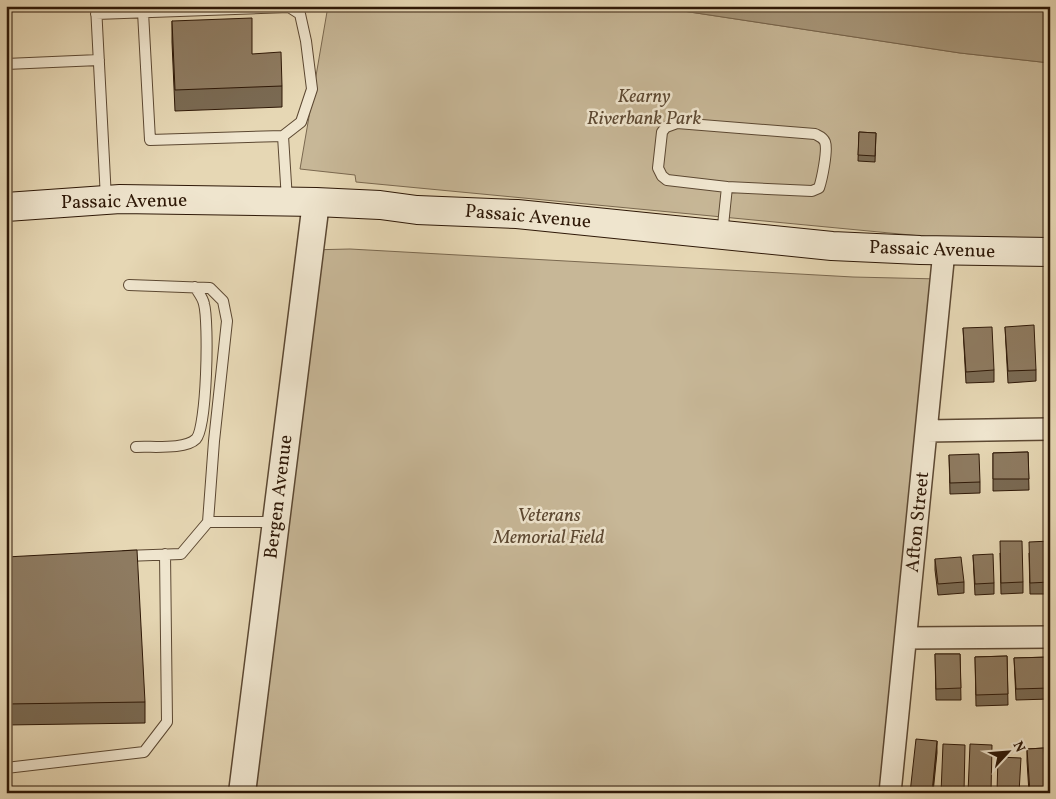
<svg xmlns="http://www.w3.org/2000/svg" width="1056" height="799" viewBox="0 0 1056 799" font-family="Vollkorn,serif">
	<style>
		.green { fill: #c7b797; stroke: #7a684f }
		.water { fill: #a79679; stroke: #77644b }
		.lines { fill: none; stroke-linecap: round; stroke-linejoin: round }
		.service-casing { stroke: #5c4832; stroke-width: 12 }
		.minor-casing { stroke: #5c4832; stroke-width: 24 }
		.tertiary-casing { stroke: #5c4832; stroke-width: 29 }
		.secondary-casing { stroke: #2e1807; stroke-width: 30 }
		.service { stroke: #efe5ce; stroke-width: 10 }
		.minor { stroke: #efe5ce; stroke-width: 21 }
		.tertiary { stroke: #efe5ce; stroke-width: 26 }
		.secondary { stroke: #efe5ce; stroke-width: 28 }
		.wall { fill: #7a6a53; stroke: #2e1807 }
		.shaded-wall { fill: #635644; stroke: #2e1807 }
		.building { fill: #8e7b61; stroke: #2e1807 }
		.labels { text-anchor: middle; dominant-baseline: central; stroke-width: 5; stroke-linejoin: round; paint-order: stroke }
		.park-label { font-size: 19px; font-style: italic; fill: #5c4832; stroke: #efe5ce }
		.street-label { font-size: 19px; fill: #2e1807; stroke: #efe5ce }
	</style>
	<rect width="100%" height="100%" fill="#e6d7b4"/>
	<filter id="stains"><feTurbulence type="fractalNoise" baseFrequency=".004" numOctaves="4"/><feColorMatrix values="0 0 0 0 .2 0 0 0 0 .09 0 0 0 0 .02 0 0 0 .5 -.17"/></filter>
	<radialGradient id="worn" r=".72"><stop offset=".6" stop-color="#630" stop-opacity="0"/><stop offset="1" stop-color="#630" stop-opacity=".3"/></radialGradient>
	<path class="green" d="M328 6H650L960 53 1050 63V242L963 240 356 182 355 175 300 169Z
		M350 249 853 277 940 279 890 793H236L307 250Z"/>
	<path class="water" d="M650 6H1050V63L960 53Z"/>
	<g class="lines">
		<g class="service-casing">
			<path id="service" d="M96 6 106 199
				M96 14 289 7 300 14 306 41 312 89 301 122 283 136 150 140 143 12
				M6 64 99 60
				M283 136 287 200
				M722 235 727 187 667 180 662 176 658 168 662 132 666 127 677 123 815 134C819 136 823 137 825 142 828 150 822 179 819 188L812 191 727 187
				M136 447C152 446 185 450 196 439 207 428 209 322 204 304 203 298 198 292 195 287
				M208 522H276
				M125 556 181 554 208 522 214 441 227 321 223 301 210 288 129 285
				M6 768 144 752 167 722 165 554"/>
		</g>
		<g class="minor-casing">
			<path id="minor" d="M927 431 1050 429
				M906 638 1050 637
				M890 793 944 251"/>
		</g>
		<g class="tertiary-casing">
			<path id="tertiary" d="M242 793 316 202"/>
		</g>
		<g class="secondary-casing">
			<path id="secondary" d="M6 207 120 199 316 202 380 205 417 210 517 214 832 246 920 250 1050 252"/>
		</g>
		<use href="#service" class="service"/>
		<use href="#minor" class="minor"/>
		<use href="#tertiary" class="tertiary"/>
		<use href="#secondary" class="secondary"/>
	</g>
	<path class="wall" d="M172 21 252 54 282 86V107L175 111 172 42Z
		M859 132 876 133 875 162 858 161Z
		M1005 327 1036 370V381L1008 383Z
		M963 328 994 370V382L966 383Z
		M1028 452 1029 490 993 491V453Z
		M949 455 980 482V493L950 494Z
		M1050 541V594H1030L1029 553Z
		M1000 553 1023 582V593L1001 594Z
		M973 555 994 583V594L975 595Z
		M6 557 145 702V723L6 725Z
		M935 559 964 582V593L938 595 935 570Z
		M935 654H960L961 700H936Z
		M1007 656 1008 705 976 706 975 657Z
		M1050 657V699L1016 700 1014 658Z
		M1044 748 1047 793H1029L1027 761V749Z"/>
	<path class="shaded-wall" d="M937 741V753L933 793H932Z"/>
	<path class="building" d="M252 18V54L281 52 282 86 175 90 172 21Z
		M859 132 876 133 875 156 858 155Z
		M1034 325 1036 370 1008 371 1005 327Z
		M992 327 994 370 966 372 963 328Z
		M1028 452 1029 479H993V453Z
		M979 454 980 482 950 483 949 455Z
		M1000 541H1022L1023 582 1001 583Z
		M1050 541V582L1030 583 1029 542Z
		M137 550 145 702 6 704V557Z
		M993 554 994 583 975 584 973 555Z
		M961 557 964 582 938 584 935 559Z
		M935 654H960L961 688 936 689Z
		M1007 656 1008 694 976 695 975 657Z
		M1050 657V688L1016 689 1014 658Z
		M916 739 937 741 932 793H910Z
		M943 744 965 745 964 793H941Z
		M970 744 992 745 991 793H968Z
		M1044 748 1047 791 1030 793 1027 749Z
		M998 757 1021 758 1019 793 997 792Z"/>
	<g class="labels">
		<g class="park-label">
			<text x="644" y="97">Kearny<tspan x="644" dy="22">Riverbank Park</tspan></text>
			<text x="549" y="516">Veterans<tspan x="549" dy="22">Memorial Field</tspan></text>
		</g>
		<g class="street-label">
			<text transform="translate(124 202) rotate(-1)">Passaic Avenue</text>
			<text transform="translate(528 217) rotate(5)">Passaic Avenue</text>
			<text transform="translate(932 250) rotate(2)">Passaic Avenue</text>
			<text transform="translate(279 497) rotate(-83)">Bergen Avenue</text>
			<text transform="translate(918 522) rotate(-84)">Afton Street</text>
		</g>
	</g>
	<rect width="1056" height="799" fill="none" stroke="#e6d7b4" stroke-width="25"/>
	<rect x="8" y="8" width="1041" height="784" fill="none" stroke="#2e1807" stroke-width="2.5"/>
	<rect x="12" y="12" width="1031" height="774" fill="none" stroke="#2e1807"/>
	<g transform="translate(1008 752) rotate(64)" stroke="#efe5ce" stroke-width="4" paint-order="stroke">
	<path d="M0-4L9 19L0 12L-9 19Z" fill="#2e1807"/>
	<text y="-8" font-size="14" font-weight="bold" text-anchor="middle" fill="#2e1807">N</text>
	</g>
	<rect width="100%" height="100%" filter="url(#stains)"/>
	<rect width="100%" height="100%" fill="url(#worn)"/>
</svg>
